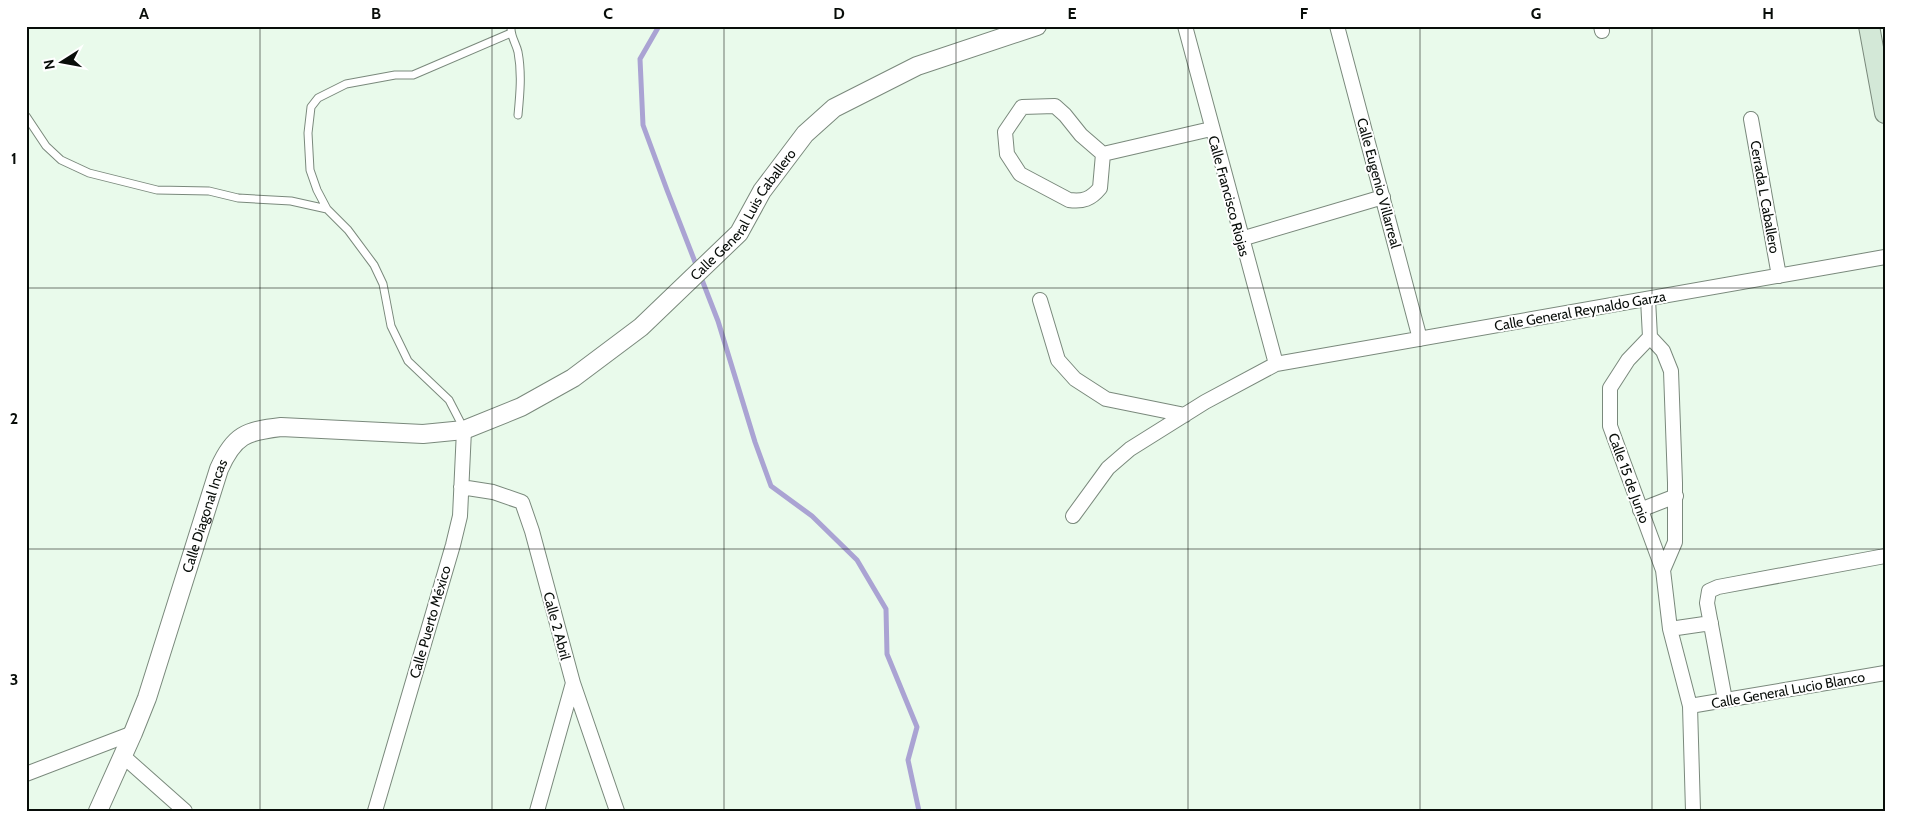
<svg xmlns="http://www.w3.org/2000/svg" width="1911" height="837" viewBox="0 0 1911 837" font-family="Cabin,sans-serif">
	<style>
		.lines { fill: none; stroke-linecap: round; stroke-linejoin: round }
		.stream { stroke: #aaa3d3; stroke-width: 5 }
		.service-casing { stroke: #7a897c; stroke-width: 9 }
		.minor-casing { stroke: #7a897c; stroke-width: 16 }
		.tertiary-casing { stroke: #7a897c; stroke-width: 20 }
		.secondary-casing { stroke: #7a897c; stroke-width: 22 }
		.service { stroke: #fff; stroke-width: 7 }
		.minor { stroke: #fff; stroke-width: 14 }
		.tertiary { stroke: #fff; stroke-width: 18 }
		.secondary { stroke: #d3e8d7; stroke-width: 20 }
		.grid { fill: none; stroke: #080d09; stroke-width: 1; stroke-opacity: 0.55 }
		.labels { text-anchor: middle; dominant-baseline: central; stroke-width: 4; stroke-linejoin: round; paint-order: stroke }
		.street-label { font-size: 14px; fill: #080d09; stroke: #fff }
		.neatline { fill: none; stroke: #080d09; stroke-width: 2 }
		.grid-label { font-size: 16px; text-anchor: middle; font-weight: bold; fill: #080d09 }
	</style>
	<rect width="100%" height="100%" fill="#e9faeb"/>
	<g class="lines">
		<path class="stream" d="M659 26 640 59 643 125 667 190 718 321 755 442 771 486 812 516 857 560 886 609 887 654 917 727 908 760 919 811"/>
		<g class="service-casing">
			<path id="service" d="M511 26C510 36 516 43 518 52 522 73 520 94 518 115
				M26 116 46 146 61 160 89 173 157 190 209 191 238 198 291 201 327 209 348 230 374 265 383 284 391 326 408 361 449 400 464 429
				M327 209 317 190 310 170 308 133 311 107 318 98 346 84 395 75H413L511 33"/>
		</g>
		<g class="minor-casing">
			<path id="minor" d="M1185 26 1276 364
				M1337 26 1420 339
				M1601 26 1602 31
				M1751 119 1779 276
				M1103 154 1100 188C1091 199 1083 202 1069 200L1020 174 1007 154 1005 132 1022 107 1055 106 1065 115 1081 135 1103 154 1211 129
				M1241 239 1383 197
				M1648 299 1650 337 1663 351 1671 371 1675 483V542L1663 570 1670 629 1690 706 1693 811
				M1040 300 1058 360 1075 379 1106 399 1185 415
				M1650 337 1628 360 1610 388V426L1663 570
				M461 487 493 492 522 502 532 531 573 683 617 811
				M1640 510 1676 496
				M1073 516 1108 468 1130 449 1205 402 1276 364 1885 257
				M1670 629 1711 623
				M1725 700 1707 603 1709 591 1718 587 1885 556
				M1690 706 1885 673
				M123 756 185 811
				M26 774 133 733
				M375 811 453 545 460 516 464 430
				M537 811 573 683"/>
		</g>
		<g class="tertiary-casing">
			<g id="tertiary">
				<path id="s1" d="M98 811 133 733 147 698 219 469C234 435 246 431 281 427L423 434 464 430 521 407 573 378 641 327 739 233 762 191 805 134 834 108 917 66 1037 26"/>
			</g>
		</g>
		<g class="secondary-casing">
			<path id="secondary" d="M1869 26 1885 113"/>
		</g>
		<use href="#service" class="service"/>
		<use href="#minor" class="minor"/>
		<use href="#tertiary" class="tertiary"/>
		<use href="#secondary" class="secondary"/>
	</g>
	<path class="grid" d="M260 26V811M492 26V811M724 26V811M956 26V811M1188 26V811M1420 26V811M1652 26V811M26 288H1885M26 549H1885"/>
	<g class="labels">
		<g class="street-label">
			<text transform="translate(1379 183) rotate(75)">Calle Eugenio Villarreal</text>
			<text transform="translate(1229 196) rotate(75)">Calle Francisco Riojas</text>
			<text transform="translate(1765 197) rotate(80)">Cerrada L Caballero</text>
			<text stroke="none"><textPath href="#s1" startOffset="986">Calle General Luis Caballero</textPath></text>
			<text transform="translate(1580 311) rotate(-10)">Calle General Reynaldo Garza</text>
			<text transform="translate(1629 478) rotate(70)">Calle 15 de Junio</text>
			<text stroke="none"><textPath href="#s1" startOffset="314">Calle Diagonal Incas</textPath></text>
			<text transform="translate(430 622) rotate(-74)">Calle Puerto México</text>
			<text transform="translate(557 626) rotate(75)">Calle 2 Abril</text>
			<text transform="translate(1788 690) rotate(-10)">Calle General Lucio Blanco</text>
		</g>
	</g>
	<rect width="1911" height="837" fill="none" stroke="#ffffff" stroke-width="55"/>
	<g transform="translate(62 62) rotate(259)" stroke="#ffffff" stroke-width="4" paint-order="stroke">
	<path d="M0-4L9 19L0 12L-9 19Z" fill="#080d09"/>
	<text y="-8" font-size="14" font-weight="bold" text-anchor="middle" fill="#080d09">N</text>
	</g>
	<rect x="28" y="28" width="1856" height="782" class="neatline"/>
	<g class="grid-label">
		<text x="144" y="19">A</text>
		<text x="376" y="19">B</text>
		<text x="608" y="19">C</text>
		<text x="839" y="19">D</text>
		<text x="1072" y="19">E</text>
		<text x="1304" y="19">F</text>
		<text x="1536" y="19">G</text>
		<text x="1768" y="19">H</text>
		<text x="14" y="164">1</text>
		<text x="14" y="424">2</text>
		<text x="14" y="685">3</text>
	</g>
</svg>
